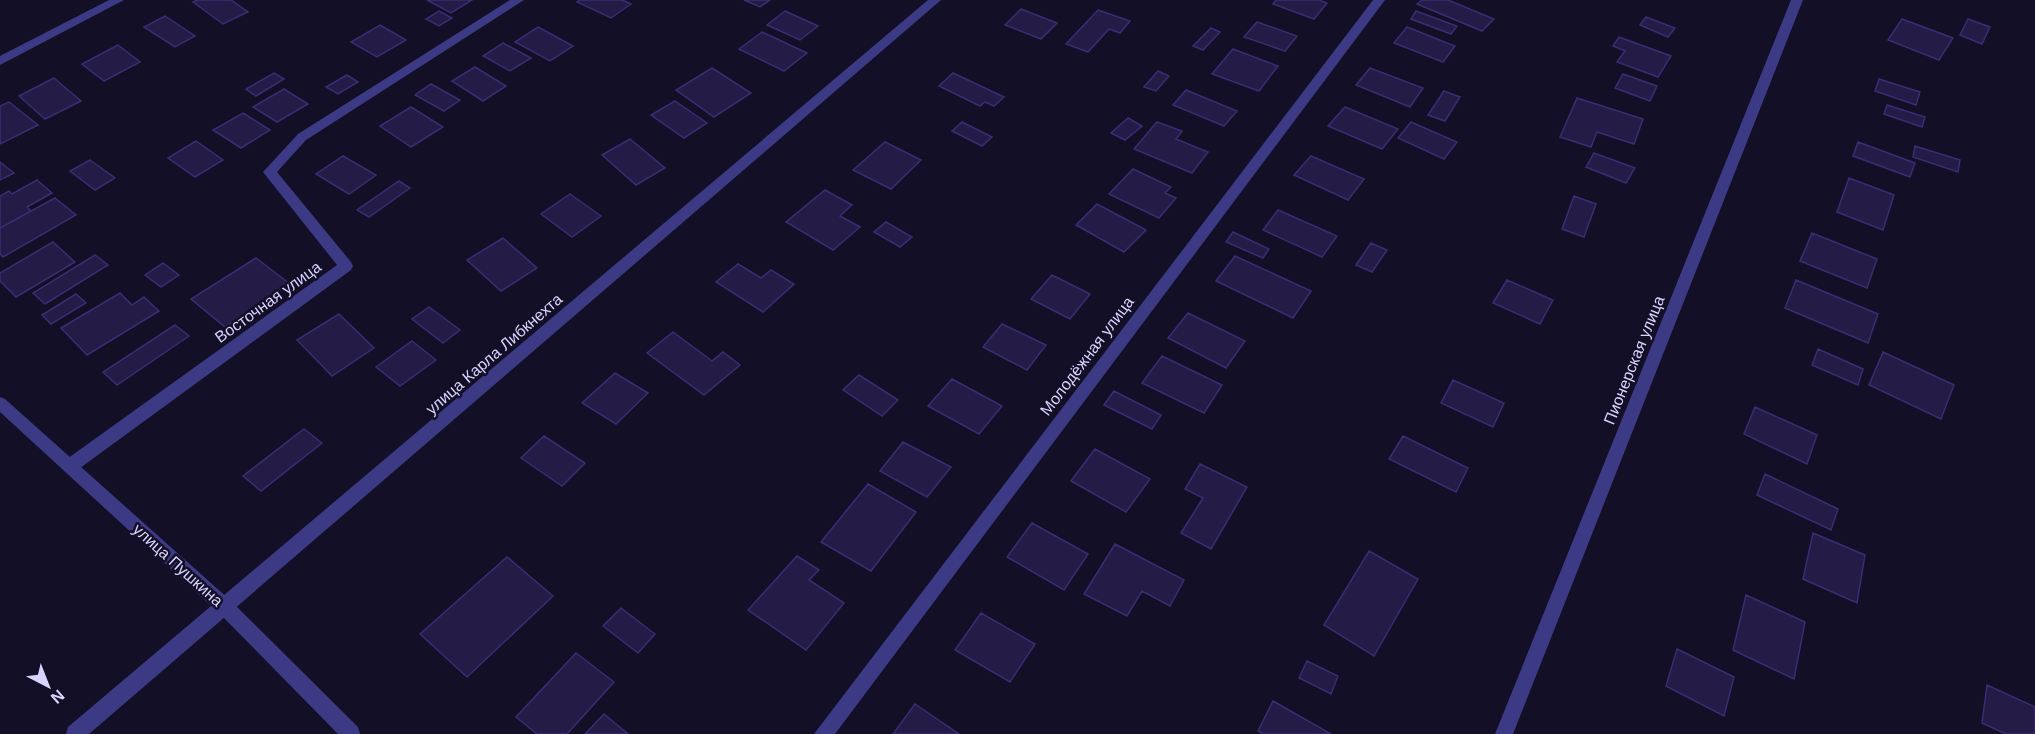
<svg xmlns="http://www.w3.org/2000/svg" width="2035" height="734" viewBox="0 0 2035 734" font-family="Helvetica,sans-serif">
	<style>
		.building { fill: #241b47; stroke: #3b2d73; stroke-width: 1.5 }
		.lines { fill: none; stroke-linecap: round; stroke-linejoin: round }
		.minor { fill: #3d3a85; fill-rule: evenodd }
		.tertiary { fill: #3d3a85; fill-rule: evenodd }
		.labels { text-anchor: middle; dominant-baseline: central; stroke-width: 5; stroke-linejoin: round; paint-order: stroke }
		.street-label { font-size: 16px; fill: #d9d4ff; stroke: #130f26 }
	</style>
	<rect width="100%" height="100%" fill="#130f26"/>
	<path class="building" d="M198 0H231L248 12 223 24 193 2Z
		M427 0H472L451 13Z
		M580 0H622L631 4 611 18 577 2Z
		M744 0H770L760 7Z
		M1276 0H1319L1327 3 1314 19 1273 4Z
		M1422 0H1448L1494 19 1482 31 1417 4Z
		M1021 9 1057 23 1041 39 1005 25Z
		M1098 10 1130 21 1120 33 1109 29 1088 52 1066 44Z
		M439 11 452 18 439 26 426 19Z
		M785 11 818 26 800 40 767 25Z
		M1416 11 1457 26 1451 34 1411 19Z
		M165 16 195 36 175 47 144 27Z
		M1646 17 1675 28 1668 37 1640 25Z
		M1902 19 1953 38 1939 60 1888 40Z
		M1968 19 1990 27 1982 44 1960 35Z
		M1257 22 1297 36 1285 51 1244 37Z
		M380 25 406 40 377 57 351 42Z
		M538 27 573 46 550 61 515 42Z
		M1407 27 1455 46 1443 62 1394 43Z
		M1211 28 1220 32 1203 50 1193 46Z
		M762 32 807 53 784 71 739 49Z
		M1619 37 1671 56 1658 77 1617 62 1625 51 1613 46Z
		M503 43 531 58 510 71 483 56Z
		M118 45 140 62 104 81 82 64Z
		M1233 49 1278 66 1259 91 1212 74Z
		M475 67 506 86 483 101 452 81Z
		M712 68 751 93 714 117 676 90Z
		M1370 68 1423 88 1410 107 1356 85Z
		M1158 71 1169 76 1156 91 1144 87Z
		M274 73 284 79 256 96 246 89Z
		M953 73 1004 97 994 106 985 102 980 106 939 86Z
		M1623 74 1657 86 1650 101 1615 88Z
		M347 75 358 82 338 94 326 87Z
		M54 78 81 101 45 119 19 96Z
		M1879 79 1920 92 1916 105 1875 91Z
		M431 84 460 100 444 111 415 95Z
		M284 89 308 104 277 122 253 107Z
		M1186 90 1237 111 1224 126 1173 105Z
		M1444 91 1460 97 1445 121 1428 115Z
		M1577 98 1643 119 1634 144 1597 132 1591 147 1560 137Z
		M675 101 707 123 684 138 651 115Z
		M9 102 38 125 0 144V106Z
		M1887 105 1925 117 1922 127 1884 114Z
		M411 107 443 127 411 147 380 126Z
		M1345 107 1398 129 1382 149 1328 126Z
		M243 113 270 130 241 148 213 130Z
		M1128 118 1142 126 1125 140 1111 133Z
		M962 122 992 137 982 146 952 131Z
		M1157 122 1182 131 1176 139 1208 152 1192 173 1134 149Z
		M1411 122 1457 142 1444 159 1398 138Z
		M630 139 665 168 636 185 602 155Z
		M196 141 223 160 195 177 168 158Z
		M885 142 921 160 891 189 853 170Z
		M1858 142 1915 163 1910 177 1853 156Z
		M1915 146 1960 160 1958 172 1913 157Z
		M1594 153 1635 168 1626 183 1586 167Z
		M343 156 376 175 349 194 316 174Z
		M1311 156 1364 179 1348 200 1294 175Z
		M90 160 115 178 95 190 70 171Z
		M0 162 14 173 0 180Z
		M1133 169 1171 187 1165 193 1176 198 1159 218 1109 194Z
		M1849 178 1894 195 1883 230 1837 212Z
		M37 180 52 193 27 207 31 211 0 228V196L9 191 12 194Z
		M399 181 410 188 369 217 357 210Z
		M825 190 852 205 840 216 860 227 833 250 786 222Z
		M570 194 601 216 572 237 541 214Z
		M1574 196 1596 204 1584 237 1562 229Z
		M55 198 76 215 3 257 0 254V228Z
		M1097 204 1146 230 1124 252 1076 225Z
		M1278 210 1337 236 1322 257 1263 230Z
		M886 222 912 237 900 247 874 232Z
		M1233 232 1269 249 1263 258 1226 242Z
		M1812 233 1877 259 1867 288 1800 261Z
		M503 238 537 268 501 291 467 260Z
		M53 242 75 262 16 297 0 281V273Z
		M1371 243 1387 250 1372 272 1356 265Z
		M95 255 108 265 45 304 33 293Z
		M1235 256 1311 291 1293 318 1216 281Z
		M256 258 290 284 225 327 191 299Z
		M163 263 179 275 161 287 145 275Z
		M738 264 761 278 771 270 794 284 763 312 716 282Z
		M1052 275 1090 294 1070 319 1031 299Z
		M1507 280 1553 300 1540 324 1493 303Z
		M1796 280 1878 314 1868 343 1785 308Z
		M120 293 132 305 144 297 159 311 87 355 61 328Z
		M76 294 86 303 51 324 42 315Z
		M429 307 460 330 443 343 412 319Z
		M1188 313 1245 341 1226 368 1168 338Z
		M339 314 374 348 332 376 297 340Z
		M1002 324 1046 345 1027 370 983 347Z
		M175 325 189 336 117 385 103 372Z
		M673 332 712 361 723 352 740 365 704 395 647 353Z
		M412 341 436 360 400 386 376 367Z
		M1818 349 1863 369 1858 385 1812 365Z
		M1883 352 1954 385 1941 419 1869 385Z
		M1162 356 1222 385 1204 413 1142 383Z
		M615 373 648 393 616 424 582 403Z
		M859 375 898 400 882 416 843 390Z
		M952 379 1002 406 979 434 928 406Z
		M1453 380 1504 403 1493 427 1441 403Z
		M1114 391 1161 415 1152 429 1104 405Z
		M1755 407 1817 435 1807 464 1744 434Z
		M304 429 322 443 261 491 243 476Z
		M544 436 585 463 562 486 521 458Z
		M1403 436 1468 468 1456 492 1389 459Z
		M903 442 951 467 927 497 880 471Z
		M1095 449 1150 479 1126 512 1071 481Z
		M1200 464 1247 487 1211 549 1181 533 1203 498 1185 489Z
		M1765 474 1838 509 1831 530 1757 495Z
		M868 484 916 512 871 571 821 542Z
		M1032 523 1088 554 1064 590 1007 557Z
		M1813 533 1865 555 1857 603 1803 579Z
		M1115 544 1184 580 1170 606 1142 591 1127 616 1084 594Z
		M1369 551 1418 579 1374 656 1324 625Z
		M797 556 819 570 809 580 844 603 806 650 748 610Z
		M507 557 553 596 467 677 420 634Z
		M1746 595 1805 622 1794 679 1733 650Z
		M621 608 655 634 638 653 603 626Z
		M981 613 1035 644 1010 682 955 650Z
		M1677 649 1734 677 1724 716 1666 686Z
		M576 653 614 682 567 734H537L516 717Z
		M1307 661 1338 676 1331 694 1299 678Z
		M1987 685 2035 707V734H2006L1982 723Z
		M1273 701 1331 734H1263L1258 731Z
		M915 704 959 734H893Z
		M604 714 628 734H585Z"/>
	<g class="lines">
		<path class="minor" d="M510 0H524L306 140 277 172 351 262 353 266 351 270 76 471 70 473 64 471 62 466 64 461 337 265 263 172 298 134Z
			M928 0H941L89 734H66L68 727Z
			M1373 0H1385L835 734H814Z"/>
		<path class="tertiary" d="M109 0H124L0 65V56Z
			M1791 0H1803L1513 734H1495Z
			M0 397 5 399 231 601 358 727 360 734H338L219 613 0 412Z"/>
	</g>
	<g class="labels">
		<g class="street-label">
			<text transform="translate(268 302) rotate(-36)">Восточная улица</text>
			<text transform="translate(494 354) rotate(-41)">улица Карла Либкнехта</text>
			<text transform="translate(1087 356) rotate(-53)">Молодёжная улица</text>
			<text transform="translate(1634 360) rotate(-68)">Пионерская улица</text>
			<text transform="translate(178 565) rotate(42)">улица Пушкина</text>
		</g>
	</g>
	<g transform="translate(48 686) rotate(138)" stroke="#130f26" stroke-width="4.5" paint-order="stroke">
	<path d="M0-4.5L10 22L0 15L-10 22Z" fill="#d9d4ff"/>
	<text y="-9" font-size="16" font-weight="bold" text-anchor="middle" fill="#d9d4ff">N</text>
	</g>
</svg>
